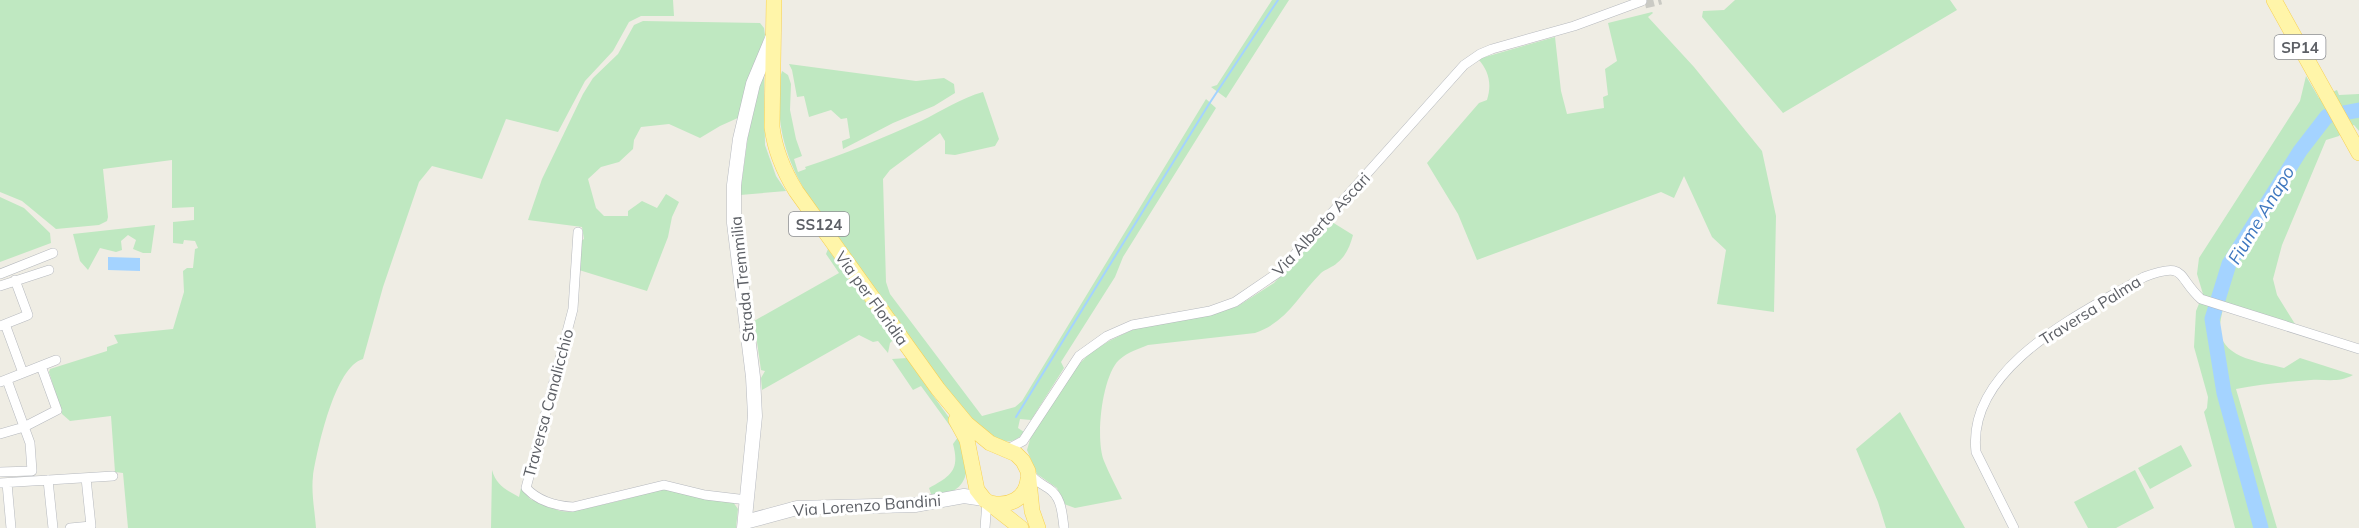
<svg xmlns="http://www.w3.org/2000/svg" width="2359" height="528" viewBox="0 0 2359 528" font-family="Mulish,sans-serif">
	<style>
		.green { fill: #bfe8c1 }
		.water { fill: #a4d3ff }
		.lines { fill: none; stroke-linecap: round; stroke-linejoin: round }
		.stream { stroke: #a4d3ff; stroke-width: 2 }
		.river { stroke: #a4d3ff; stroke-width: 15 }
		.street-tunnel { stroke: #cacac4; stroke-width: 9; stroke-dasharray: 9 4.5; stroke-linecap: butt }
		.street-casing { stroke: #b6b9be; stroke-width: 10 }
		.secondary-casing { stroke: #b7bac0; stroke-width: 15 }
		.primary-casing { stroke: #f8d154; stroke-width: 16 }
		.street { stroke: #fff; stroke-width: 9 }
		.secondary { stroke: #fff; stroke-width: 14 }
		.primary { stroke: #fff5a9; stroke-width: 15 }
		.labels { text-anchor: middle; dominant-baseline: central; stroke-width: 6; stroke-linejoin: round; paint-order: stroke }
		.shield { fill: #fff; stroke: #8d8f93; stroke-width: 1.5 }
		.shield-label { font-size: 15px; font-weight: bold; fill: #5c5f65 }
		.street-label { font-size: 16px; fill: #5c5f65; stroke: #fff }
		.water-label { font-size: 18px; font-style: italic; fill: #3e77bf; stroke: #fff }
	</style>
	<rect width="100%" height="100%" fill="#efede4"/>
	<path class="green" d="M0 0H673L674 16H641L629 22 613 51 585 81 558 132 506 119 482 179 432 166 419 182 383 287 363 359C335 366 317 450 313 476 311 493 315 512 316 528H128L123 473 115 472 111 416 70 421 62 414 49 372 50 369 107 351V347L118 343 114 335 173 329 184 292 183 271 187 268H193L195 249 198 248 195 241 184 240 183 244 173 243V222L194 220V207L172 208V160L103 169 108 217 107 221 99 225 56 229 22 201 0 192Z
		M1272 0H1289L1226 98 1211 87 1217 85Z
		M1735 0H1950L1957 10 1783 113 1702 17 1703 11 1724 10Z
		M1652 12 1653 13 1648 17 1694 67 1762 151 1776 216 1774 312 1717 304 1726 250 1712 237 1684 176 1674 198 1661 192 1477 260 1458 214 1427 163 1479 103 1487 100C1492 84 1489 71 1478 59L1555 37 1561 91 1567 114 1604 108 1603 97 1608 95 1605 69 1617 61 1608 23Z
		M643 21 760 23 764 28 765 35 740 117 720 126 700 138 669 124 641 127 634 140 633 149 619 162 601 167 588 179 596 208 604 216H628V211L642 201 657 208 666 194 679 202 672 217 668 237 647 291 579 270 581 241 584 239 582 227 528 220 542 179 583 94 593 78 618 54 634 25Z
		M789 64 916 81 944 78 954 84 955 93 934 106 893 123 843 149 842 141 850 138 847 118 841 119 831 110 809 117 804 96 797 97 792 70Z
		M782 71 788 75 791 84 790 110 796 139 802 156 794 159 798 172 806 169 805 167C845 154 883 138 921 121 942 111 961 98 983 92L999 139 995 146 955 155 945 154V141L940 133 890 170 883 179 886 282 890 294 982 416 1015 407 1022 401 1206 99 1216 108 1123 257 1115 277 1061 362 1064 368 1031 420 1020 419 1018 428 1024 432C1010 451 993 437 975 429L807 194C788 163 778 132 779 95 779 87 779 79 782 71Z
		M764 75 765 145 776 176 786 191 740 195 748 136 762 76Z
		M2306 76 2319 98 2337 90 2339 95 2359 94V131L2354 125 2345 128 2339 136 2326 140 2282 245 2273 279 2277 295 2295 324 2223 308C2222 315 2219 324 2220 332 2224 359 2262 362 2284 368L2300 358 2353 375C2339 383 2326 379 2311 380 2286 382 2260 384 2236 389L2277 528H2235L2204 412 2207 408 2208 397 2194 347 2196 311 2203 294 2197 274 2199 258 2300 101Z
		M0 197 24 208 50 233 51 243 0 262Z
		M1332 222 1353 235C1350 246 1346 256 1337 263 1333 267 1326 269 1321 273 1299 295 1286 323 1255 333L1148 345C1138 349 1128 352 1119 360 1102 376 1095 439 1104 461 1109 474 1116 486 1122 499L1075 508 1064 504 1057 488 1037 474 1027 450 1031 436 1076 367 1090 353 1109 341 1134 329 1211 315 1238 306 1274 283Z
		M155 225 151 253H143L133 249 136 240 128 235 121 241 122 250 116 252 100 248 88 270 80 261 73 234Z
		M828 249 893 340 890 343 888 353 878 341 873 342 859 335 762 390 761 378 765 371 761 370 754 321 839 273 826 254Z
		M907 358C919 376 932 394 945 412 950 419 957 427 960 435 972 467 971 493 932 497L929 488C951 476 960 470 953 444L958 437 921 386 913 390 892 359Z
		M1900 412 1965 528H1886L1878 502 1856 449Z
		M2181 445 2192 466 2150 489 2138 468Z
		M492 470C496 485 506 490 519 497L521 488 530 499 560 511 570 512 623 500 663 488 733 502 738 509 736 528H491Z
		M2135 470 2154 508 2116 528H2088L2074 502Z"/>
	<path class="water" d="M108 257 140 258V271L108 270Z"/>
	<g class="lines">
		<path class="stream" d="M1016 417 1209 104 1278 0"/>
		<path class="river" d="M2261 528 2224 393 2212 319 2229 264 2300 151 2327 116 2359 110"/>
		<path class="street-tunnel" d="M1645 4 1661 0"/>
		<g class="street-casing">
			<path id="street" d="M578 232 573 309 526 488C538 501 556 506 573 507L664 485 705 495 747 500
				M0 274 53 253
				M0 286 49 270
				M5 324 23 373
				M0 326 28 315 15 280
				M0 382 56 360
				M0 434 24 427 57 410 41 366
				M1006 450 1023 441 1079 356 1107 336 1132 325 1210 311 1235 302 1279 272 1464 65 1480 54 1492 49 1574 26 1642 1
				M0 472 32 471 30 443 7 380
				M1029 473C1035 481 1040 483 1048 488 1062 497 1062 513 1064 528
				M48 480 53 528
				M0 483 113 476
				M7 483 11 528
				M70 528 91 526 86 478
				M985 528 987 501
				M2014 528 1976 452C1966 366 2083 313 2144 277 2187 261 2176 276 2201 299L2359 349"/>
		</g>
		<g class="secondary-casing">
			<path id="secondary" d="M745 522 797 508 915 505 964 496 984 499
				M744 528 755 416 753 377 734 223V185L740 139 753 84 773 36"/>
		</g>
		<g class="primary-casing">
			<path id="primary" d="M774 0 772 127C775 151 783 170 796 191L938 389 967 424 990 443 1016 454 1023 461 1028 471 1032 511 1038 528
				M2274 0 2359 153
				M956 420 967 440 977 490 984 499 1021 528
				M991 503C1009 507 1026 499 1028 479"/>
		</g>
		<use href="#street" class="street"/>
		<use href="#secondary" class="secondary"/>
		<use href="#primary" class="primary"/>
	</g>
	<g class="labels">
		<g class="shield">
			<rect x="2274.5" y="35" width="51" height="24" rx="4.5"/>
			<rect x="789" y="212" width="60" height="24" rx="4.5"/>
		</g>
		<g class="shield-label">
			<text x="2300" y="47">SP14</text>
			<text x="819" y="224">SS124</text>
		</g>
		<g class="street-label">
			<text transform="translate(1321 224) rotate(-47)">Via Alberto Ascari</text>
			<text transform="translate(742 279) rotate(-96)">Strada Tremmilia</text>
			<text transform="translate(872 298) rotate(54)">Via per Floridia</text>
			<text transform="translate(2090 310) rotate(-32)">Traversa Palma</text>
			<text transform="translate(548 403) rotate(-75)">Traversa Canalicchio</text>
			<text transform="translate(867 505) rotate(-4)">Via Lorenzo Bandini</text>
		</g>
		<g class="water-label">
			<text transform="translate(2261 215) rotate(-59)">Fiume Anapo</text>
		</g>
	</g>
</svg>
